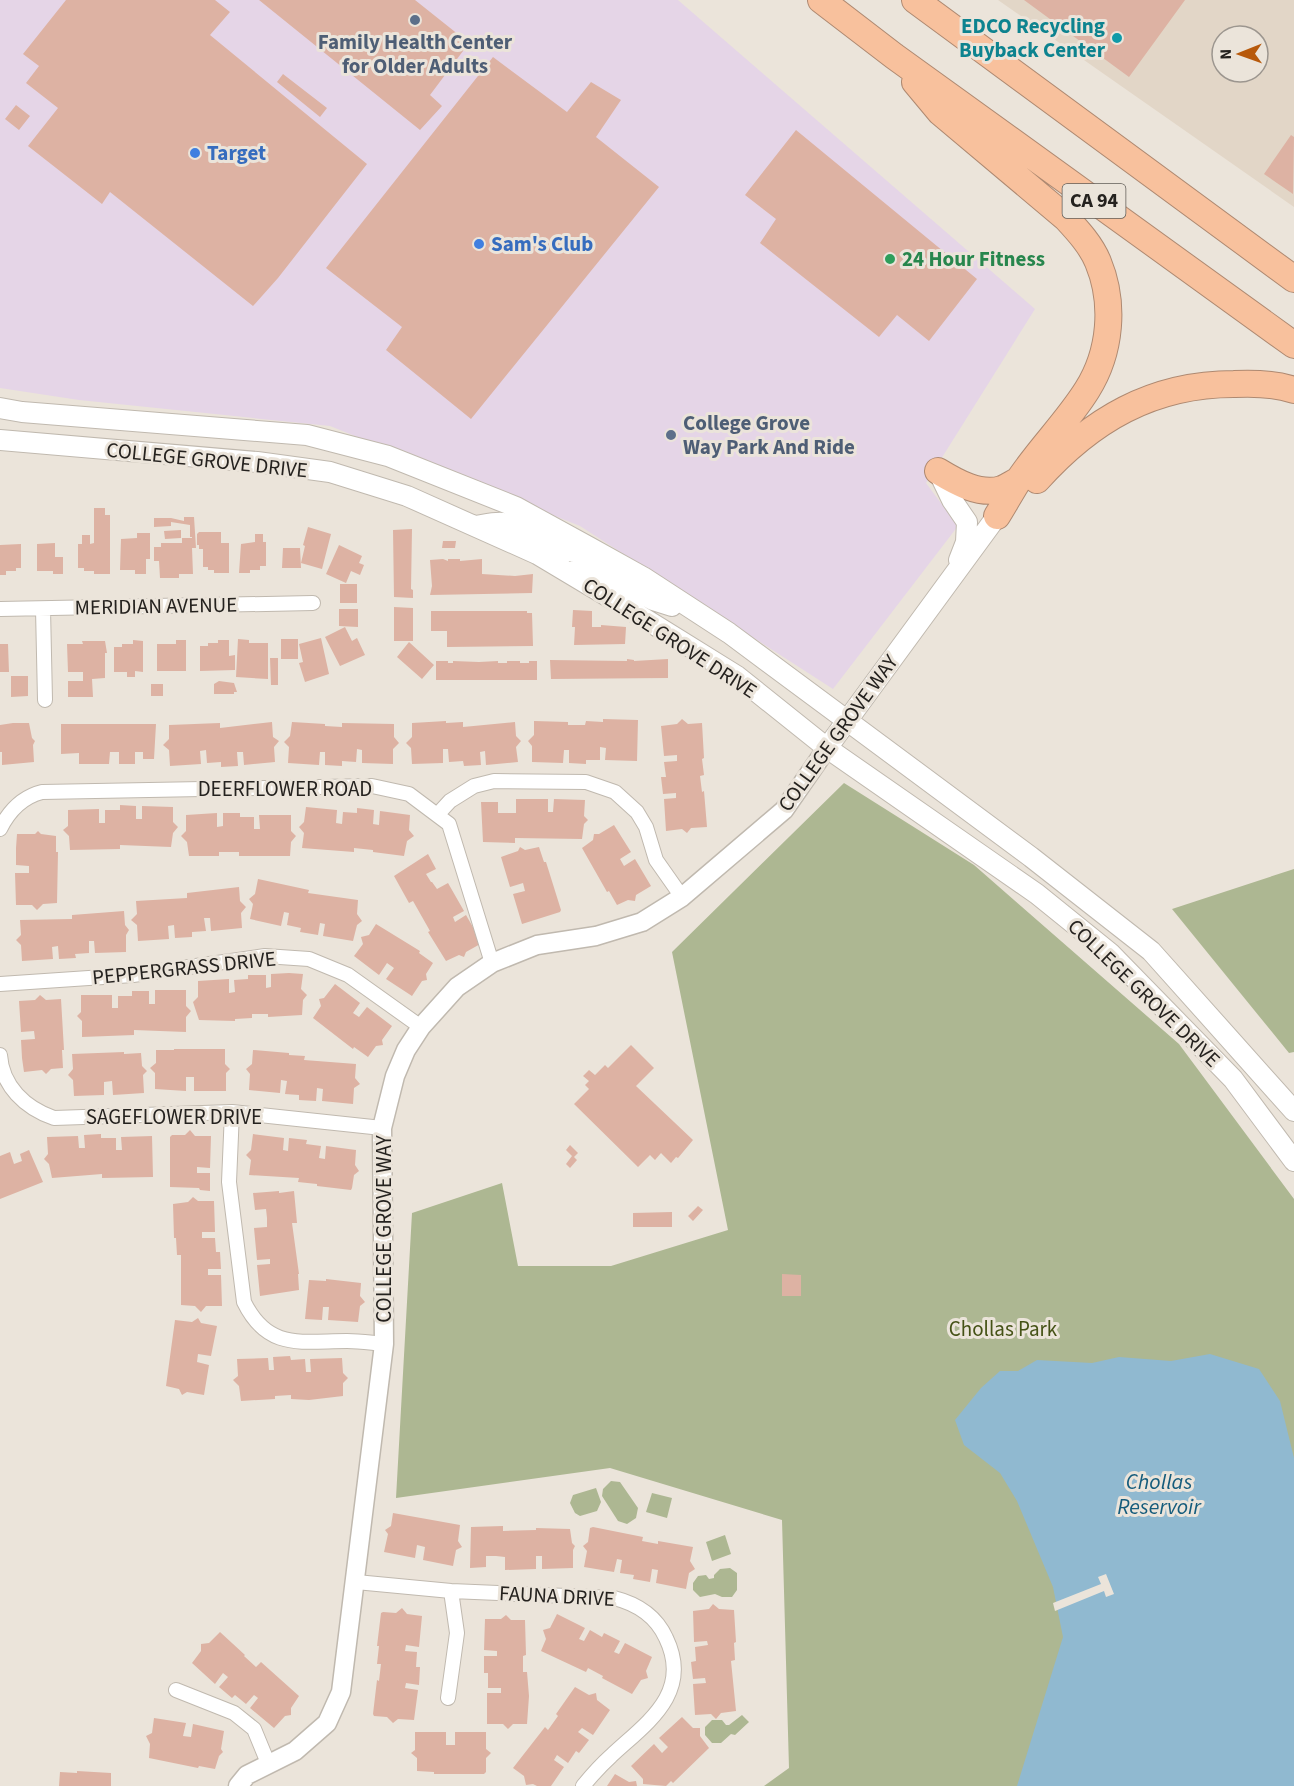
<svg xmlns="http://www.w3.org/2000/svg" width="1294" height="1786" viewBox="0 0 1294 1786" font-family="'Source Sans 3',sans-serif">
	<style>
		.commercial { fill: #e5d5e7 }
		.built { fill: #e2d6c7; fill-rule: evenodd }
		.green { fill: #adb792 }
		.water { fill: #90b9d0 }
		.pier { fill: #ebe4da }
		.building { fill: #ddb2a3 }
		.lines { fill: none; stroke-linecap: round; stroke-linejoin: round }
		.minor-casing { stroke: #c0b9af; stroke-width: 16 }
		.tertiary-casing { stroke: #c0b9af; stroke-width: 21 }
		.secondary-casing { stroke: #c0b9af; stroke-width: 22 }
		.motorway-casing { stroke: #ae8971; stroke-width: 28 }
		.minor { stroke: #fff; stroke-width: 14 }
		.tertiary { stroke: #fff; stroke-width: 18 }
		.secondary { stroke: #fff; stroke-width: 20 }
		.motorway { stroke: #f8c19d; stroke-width: 26 }
		.service-dot { fill: #5c6f8a; stroke: #ebe4da; stroke-width: 2 }
		.culture-dot { fill: #0f9aa8; stroke: #ebe4da; stroke-width: 2 }
		.shop-dot { fill: #3f7fe0; stroke: #ebe4da; stroke-width: 2 }
		.leisure-dot { fill: #2e9e5b; stroke: #ebe4da; stroke-width: 2 }
		.labels { text-anchor: middle; dominant-baseline: central; stroke-width: 6; stroke-linejoin: round; paint-order: stroke }
		.shield { fill: #ebe4da; stroke: #605c57; stroke-width: 1.5 }
		.shield-label { font-size: 20px; font-weight: bold; fill: #25221f }
		.culture-label { font-size: 21px; font-weight: bold; fill: #0d838f; stroke: #ebe4da; text-anchor: end }
		.service-label { font-size: 21px; font-weight: bold; fill: #4e5e75; stroke: #ebe4da }
		.shop-label { font-size: 21px; font-weight: bold; fill: #366cbe; stroke: #ebe4da; text-anchor: start }
		.leisure-label { font-size: 21px; font-weight: bold; fill: #27864d; stroke: #ebe4da; text-anchor: start }
		.street-label { font-size: 21px; fill: #25221f; stroke: #ebe4da }
		.park-label { font-size: 21px; fill: #455216; stroke: #ebe4da }
		.water-label { font-size: 22px; font-style: italic; fill: #155c7c; stroke: #ebe4da }
	</style>
	<rect width="100%" height="100%" fill="#ebe4da"/>
	<path class="commercial" d="M0 0H678L1035 309 926 483 958 526 833 689 580 526 330 426 79 400 0 388Z"/>
	<path class="built" d="M998 0H1294V207ZM1222 36H1258V72H1222Z"/>
	<path class="green" d="M844 783 974 865 1179 1044 1294 1199V1786H764L789 1768 782 1520 610 1468 396 1498 412 1213 502 1183 518 1266H611L728 1230 672 952Z
		M1294 869V1052L1289 1053 1172 909Z
		M611 1481 620 1482 638 1508 636 1518 627 1524 618 1521 602 1496 603 1489Z
		M596 1488 601 1502 597 1511 580 1516 575 1513 570 1503 573 1495Z
		M652 1493 672 1498 667 1518 646 1512Z
		M725 1535 731 1554 712 1561 706 1542Z
		M730 1568 737 1573V1590L732 1597H722L715 1594 700 1597 693 1590V1583L698 1576 706 1575 709 1579 714 1578V1575L720 1569Z
		M742 1715 749 1722 735 1735 731 1734 721 1743H712L705 1735V1727L712 1720H722L726 1725H729Z"/>
	<path class="water" d="M1210 1354 1259 1369 1280 1401 1294 1458V1786H1017L1063 1637 1053 1587 1017 1501 1000 1473 964 1445 955 1420 981 1388 1000 1371H1018L1037 1360 1092 1363 1119 1357 1171 1361Z"/>
	<path class="pier" d="M1106 1574 1114 1594 1106 1597 1104 1591 1055 1611 1053 1603 1101 1584 1098 1577Z"/>
	<path class="building" d="M66 0H215L230 12 210 35 367 164 278 278 253 306 110 192 102 204 28 146 58 108 26 83 39 66 23 54Z
		M259 0H415L469 43 430 95 442 106 420 130Z
		M1024 0H1185L1129 77Z
		M493 57 567 112 591 82 621 100 596 137 659 187 471 419 386 350 402 327 326 268Z
		M283 74 327 108 320 117 277 82Z
		M16 105 30 116 19 130 5 119Z
		M796 130 977 279 929 341 897 315 879 337 760 243 776 219 745 195Z
		M1291 135 1294 137 1293 194 1264 174Z
		M94 508H105V515H110V574H94V571H84V568H78V544H82V535H90V544L94 543Z
		M184 517H194L196 548H192L193 574H179V578H160L159 561H154V547H161V543H182V538H192V537H190V525L171 522V526L154 527V518H171L184 521Z
		M308 527 331 534 322 569 301 563 305 546 303 545Z
		M412 529 411 589 413 590V598L394 597 393 530Z
		M181 530V538L165 539 164 531Z
		M199 532H221V543H229V573H214V570H208V567H203V549H199V545H197V534Z
		M137 533H150V559H146V574H135V570H120L121 539 137 538Z
		M255 534H263V542H266V566H260V570H250V573H239L241 544 255 542Z
		M443 541H456L455 548H442Z
		M55 543V557H63V574H53V571H37V544Z
		M21 544V568H16V571H6V575H0V545Z
		M339 545 362 556 359 563 364 565 360 575 351 571 346 583 326 574Z
		M283 548H300L301 568H282Z
		M443 559 448 561V559H460V561L482 559V574L515 576 533 574 532 593 430 595 432 586 430 560Z
		M340 584H357V603H340Z
		M394 607 413 608V641H394Z
		M339 609H358V627L339 626Z
		M573 610 592 611V627H601V625L626 627 625 644 574 645 575 627H572Z
		M431 611H527V613H532L533 646 447 647V631H431Z
		M345 627 352 641 357 638 365 655 340 666 325 637Z
		M321 638 329 674 305 682 299 663 303 662 299 644Z
		M238 639 249 640V643H268V679L236 677Z
		M281 639H298V659H281Z
		M133 640 143 641V672L135 671V677H127V672H114V647H122V644H133Z
		M176 640H186V671H157V644H176Z
		M218 640H229V656L235 655V670L200 671V646H208V643H218Z
		M82 641H105L107 653H105V678L92 679 93 697H68V681H83V672H68L67 644H83Z
		M409 642 434 665 422 679 397 657Z
		M0 644H8L9 672H0Z
		M270 658H278V685H271Z
		M627 659 634 660V661L668 659V678L551 679 550 660 627 661Z
		M436 661H448V663H453V661L479 662 498 661V663H507V661H520V663H529V661H537V680H436Z
		M11 676H28V696L11 697Z
		M219 681 234 683 237 692H234V694H214V684Z
		M151 684H163V696H151Z
		M603 719 638 720 637 761 605 760 606 748 600 747V760H586V764L569 763V750H564L563 763 532 762V746L528 741 534 735V721L568 722V725H585L586 721 603 722Z
		M682 719 688 724 702 723 704 758 702 759 704 775 700 776 702 792 704 791 707 827 691 828 687 833 682 829 666 831 664 799 676 798V793L663 794 661 777H666L664 762 677 761V755L664 756 661 726 677 724Z
		M446 721V723L463 722V727L515 722 516 736 521 741 516 747 518 762 486 765 485 751 480 752 481 765 464 766 463 761 449 762 448 749H443V763L412 764 411 748 406 743 412 737V723Z
		M272 722 273 737 279 741 274 747 275 762 244 765 243 752H237L238 766 221 767V762L207 763 206 750 200 751 201 764 170 766 169 750 163 745 169 739V725L220 723V728Z
		M292 722 325 724V726L342 727V723L394 724V737L399 743 393 749V764L362 763V750L357 749 356 762 342 761V766L325 765V752H320L319 765 288 763 289 747 284 742 290 736Z
		M13 723H29L32 738 35 741 33 745 34 762 2 765V752H0V725Z
		M61 724H156L154 759H143V752H135V764H119V752H110L109 764H79V753L61 754Z
		M516 799H548V812H553L554 799 585 800 584 816 588 820 584 824 582 839 515 838V843L483 842 481 802H498V813H516Z
		M120 805 136 806V819H142V806L173 807V822L178 827 173 833 171 847 120 845V849L70 850 69 836 63 830 68 826V810L99 809V823H105V810H120Z
		M306 807 337 810 336 823 342 824 343 812 357 813V808L374 810 373 824 379 825 380 811 410 815 409 830 414 836 407 841 404 856 373 852V850L354 848V852L302 848 304 833 299 827 304 822Z
		M217 813V827L223 826V813H240V817H254V829H260L259 815H291V831L296 836 291 842 290 856H239V852H219V856H189L187 842 181 836 186 831V815Z
		M614 825 631 852 620 859 624 866 635 859 651 886 636 895 635 901 628 900 617 905 609 891 607 892 582 848 593 840 594 834H599Z
		M38 831 41 834 56 836V852H58L57 903 43 904 37 910 32 905H16L15 873H29V866L16 865V848L17 834H35Z
		M520 847 525 850 539 847 544 862H546L561 910 560 912 522 924 513 894 525 891 523 883 510 887 501 857 518 851Z
		M428 854 436 869 426 874 431 882H432L437 889 448 883 464 911 453 917 455 922 466 915 482 943 466 952 464 957 459 955 446 961 428 932 430 931 413 901 409 903 394 876Z
		M258 879 309 890 308 893 358 900 357 914 362 921 357 925 353 941 323 936 325 924 320 923 318 935 300 932 301 928 287 925 289 913 284 912 281 926 250 919 253 904 249 899 255 894Z
		M239 887 240 901 246 907 241 913 242 928 211 931 210 918H204L206 931 192 932V937L175 938 174 925 168 926 169 939 138 941 137 925 131 920 137 914 136 901 187 898V893Z
		M124 911 125 925 129 930 126 935V952L95 953 94 941H89V953L75 954 76 958 59 959 58 946 52 947 53 959 22 961 21 945 16 940 21 935 20 920 72 919V915Z
		M376 924 420 951 419 953 433 963 426 974 427 980 422 981 412 996 386 979 394 968 387 963 379 975 354 956 363 944 361 937 369 935Z
		M289 973 303 974 301 989 307 995 303 1000 302 1015 268 1017V1014H252V1018L235 1019V1021L199 1020 193 1002 198 997V981L229 979V993L235 992 234 980 248 979V975H266V988L271 987V974Z
		M335 984 360 1003 353 1013 359 1017 367 1007 392 1026 382 1040 383 1045 376 1046 368 1057 354 1047 353 1049 313 1018 321 1006 319 999 324 998Z
		M155 990H186V1006L191 1011 186 1017V1032L134 1030V1035L82 1037V1021L77 1016 81 1012V995H112V1008H118V996H132V991H149V1004H155Z
		M40 995 46 1000 61 999 64 1050H62L63 1068 51 1069 46 1074 42 1070 24 1072 22 1058 21 1040 35 1039 34 1031 21 1032 19 1001 35 1000Z
		M631 1045 654 1068 636 1086 693 1140 678 1158 676 1157 671 1163 661 1153 655 1160 650 1155 638 1167 574 1104 589 1089 585 1085 589 1081 583 1076 589 1070 595 1075 605 1065 608 1068Z
		M174 1049H225V1064L230 1069 226 1073V1091H194V1077H186V1091L155 1089V1073L150 1068 156 1063V1050H174Z
		M253 1050 289 1053V1055L305 1056 304 1060 356 1064 355 1078 360 1084 354 1088 353 1104 322 1101 323 1089 317 1088 316 1101 299 1100V1095L285 1094 287 1081 281 1080 280 1093 249 1090 250 1074 246 1069 252 1064Z
		M124 1052V1054L141 1053 142 1066 147 1071 143 1075 144 1093 113 1095 112 1081 104 1082V1095L74 1096 73 1080 68 1075 73 1069 72 1054Z
		M190 1130 195 1136H211L210 1168 197 1167V1173H210V1191L200 1190 199 1188 170 1187V1137L172 1135H185Z
		M101 1134V1138H116V1150H122L121 1137 152 1136 153 1177 102 1178V1174L52 1178 49 1164 44 1159 48 1154 47 1137 78 1136 79 1148H85L84 1135Z
		M253 1134 284 1138 283 1150 288 1151 289 1138 307 1140 306 1144 321 1146 319 1158 325 1159 326 1146 356 1150 355 1165 359 1171 354 1175 352 1188 351 1190 317 1186V1184L298 1182 299 1178 249 1175 251 1160 246 1155 251 1150Z
		M570 1145 578 1153 574 1157 577 1160 570 1168 566 1164 572 1156 566 1150Z
		M29 1150 43 1182 0 1199V1156L10 1152 14 1164 22 1161 20 1154Z
		M279 1191V1193L294 1191 297 1223H292L299 1274H298L299 1290 260 1296 257 1265 270 1264V1259L257 1260 254 1228 267 1227V1218L266 1209 255 1210 253 1193Z
		M193 1197 198 1201H214L215 1232H202V1238H215L216 1252H220L221 1269H208V1275H221L222 1306H206L201 1312 195 1306 181 1305V1255H177L176 1238H174L173 1204 188 1202Z
		M698 1206 703 1210 693 1221 688 1216Z
		M672 1212V1227H633V1213Z
		M782 1274 801 1275V1296H782Z
		M326 1279 361 1283 360 1296 365 1302 360 1306 358 1322 328 1320 329 1307H323L322 1320 305 1319 309 1280 326 1281Z
		M198 1318 201 1323 217 1326 211 1356 198 1354 197 1362 209 1365 204 1395 187 1392 182 1395 179 1389 166 1386 175 1320 192 1322Z
		M290 1356 291 1360 305 1359 306 1372H311L310 1359 342 1358 343 1373 348 1378 343 1383V1396L309 1400 291 1399V1395L275 1396V1399L241 1401 239 1386 233 1380 238 1376 237 1359 268 1358 269 1370H274L273 1357Z
		M393 1513 460 1525 458 1541 462 1547 456 1550 453 1566 423 1560 425 1547 417 1545 415 1558 384 1552 388 1534 385 1530 391 1526Z
		M503 1526V1531L536 1530V1528L570 1529 572 1543 575 1546 573 1550V1568L542 1569V1556H536V1569L505 1570V1557L496 1556H486V1567L470 1568 471 1527Z
		M593 1527 643 1537 642 1541 658 1544V1541L693 1547 690 1561 695 1569 689 1573 686 1589 656 1583 658 1570 652 1569 650 1582 633 1579 634 1575 620 1573 622 1560 617 1559 614 1572 584 1567 587 1551 583 1546 588 1542 590 1528Z
		M713 1604 719 1609 734 1610 736 1642 734 1643 735 1660 731 1661 736 1711 721 1713 716 1719 711 1714 695 1715 693 1684 706 1683 705 1678 693 1679 691 1662 696 1661 695 1647 708 1645 707 1641 694 1642 693 1611 709 1609Z
		M402 1608 407 1614 422 1616 419 1647 406 1645 405 1651 417 1652 416 1667H420L419 1685 406 1683 405 1688 418 1690 414 1720 398 1719 393 1723 387 1717 374 1716 373 1714 377 1680 379 1681 381 1664H377L379 1646H377L381 1613 383 1612 396 1613Z
		M557 1614 585 1628 579 1639 584 1641 590 1630 602 1637 604 1633 620 1641 614 1652 619 1654 625 1643 652 1657 646 1671 648 1678 641 1680 632 1694 602 1678 603 1676 588 1668 586 1672 541 1651 546 1639 543 1630 550 1628Z
		M506 1615 511 1620H525L526 1655 523 1656V1672H527L529 1696 527 1724H513L508 1729 503 1724H487V1693H501V1688H488V1673H484V1656H497V1651L484 1650 485 1619H501Z
		M220 1632 245 1655 244 1656 256 1667 261 1662 299 1696 291 1708V1715L285 1716 274 1728 250 1708 258 1698 254 1695 246 1704 235 1695 232 1698 219 1687 228 1677 223 1673 215 1684 192 1663 201 1651V1644L209 1643Z
		M575 1687 589 1695 596 1693 597 1700 610 1710 593 1735 582 1728 578 1732 589 1740 579 1753 576 1751 568 1763 557 1755 554 1760 564 1767 551 1786H537L533 1784 526 1785 524 1776 513 1768 545 1727 548 1730 558 1716 556 1714Z
		M682 1717 693 1728H700V1736L709 1748 673 1783 671 1781 666 1786 643 1784V1779L631 1766 654 1744 662 1753 668 1747 659 1738Z
		M154 1718 186 1723 183 1736 191 1737 193 1724 224 1731 221 1749 223 1752 219 1756 215 1769 199 1766 198 1768 149 1758 150 1744 146 1736 152 1733Z
		M415 1732H446V1745H455V1732H486V1749L491 1753 486 1758V1772L484 1774H434V1772L417 1771V1758L411 1753 415 1750Z
		M77 1771 111 1773V1786H59L60 1772 77 1773Z
		M615 1774 629 1782 636 1781 637 1786H607Z"/>
	<g class="lines">
		<g class="minor-casing">
			<path id="minor" d="M0 609 313 603
				M43 609 45 700
				M438 814 450 801 474 786 494 781 586 782 615 792 637 812 646 827 656 860 682 897
				M0 829C9 811 22 797 42 792L372 786 409 794 449 824 492 963
				M0 984 133 975 265 956 309 959 348 975 421 1027
				M0 1055C2 1086 25 1108 54 1118L232 1112 382 1128
				M232 1112 229 1182 244 1302C268 1351 302 1341 347 1341 360 1341 372 1343 384 1344
				M356 1582 451 1591 614 1598C638 1604 656 1616 666 1638 693 1694 645 1724 611 1756 601 1765 592 1775 583 1786
				M176 1690 234 1713 254 1729 268 1763
				M448 1698 457 1633 451 1591"/>
		</g>
		<g class="tertiary-casing">
			<path id="tertiary" d="M238 1786 247 1775 295 1751 327 1723 341 1692 384 1344 382 1128 395 1076 406 1050 421 1027 457 987 492 963 537 945 596 936 642 922 682 897 784 810 827 748"/>
		</g>
		<g class="secondary-casing">
			<path id="secondary" d="M0 408 22 412 307 435 388 456 516 507 589 547 643 577 729 633 1031 857 1151 951 1294 1111
				M0 440 257 462 330 472 407 496 537 554 634 612 737 676 827 748 1037 894 1110 953 1233 1079 1294 1161
				M938 471 952 500 967 522 966 542 959 560
				M475 526C483 525 494 522 503 523 528 527 563 564 589 547
				M569 573 583 568H594L653 600 672 606
				M827 748 997 516"/>
		</g>
		<g class="motorway-casing">
			<path id="motorway" d="M821 0 894 56 1294 345
				M915 0 1294 279
				M915 82 940 112 1066 218C1078 231 1091 245 1098 262 1115 303 1111 352 1087 390 1067 422 1039 449 1018 481 1011 492 1004 505 997 516
				M938 471C956 482 980 496 1002 489 1007 487 1013 483 1019 480
				M1037 480C1091 420 1152 384 1234 384 1253 383 1276 384 1294 390"/>
		</g>
		<use href="#minor" class="minor"/>
		<use href="#tertiary" class="tertiary"/>
		<use href="#secondary" class="secondary"/>
		<use href="#motorway" class="motorway"/>
	</g>
	<g class="service-dot">
		<circle cx="415" cy="20" r="6"/>
		<circle cx="671" cy="435" r="6"/>
	</g>
	<circle class="culture-dot" cx="1117" cy="38" r="6"/>
	<g class="shop-dot">
		<circle cx="195" cy="153" r="6"/>
		<circle cx="479" cy="244" r="6"/>
	</g>
	<circle class="leisure-dot" cx="890" cy="259" r="6"/>
	<g class="labels">
		<rect class="shield" x="1062.5" y="184" width="63" height="34" rx="4.5"/>
		<g class="shield-label">
			<text x="1094" y="201">CA 94</text>
		</g>
		<g class="culture-label">
			<text x="1105" y="26">EDCO Recycling<tspan x="1105" dy="24">Buyback Center</tspan></text>
		</g>
		<g class="service-label">
			<text x="415" y="42">Family Health Center<tspan x="415" dy="24">for Older Adults</tspan></text>
			<text x="683" y="423" text-anchor="start">College Grove<tspan x="683" dy="24">Way Park And Ride</tspan></text>
		</g>
		<g class="shop-label">
			<text x="207" y="153">Target</text>
			<text x="491" y="244">Sam's Club</text>
		</g>
		<g class="leisure-label">
			<text x="902" y="259">24 Hour Fitness</text>
		</g>
		<g class="street-label">
			<text transform="translate(207 460) rotate(6)">COLLEGE GROVE DRIVE</text>
			<text transform="translate(156 606) rotate(-1)">MERIDIAN AVENUE</text>
			<text transform="translate(670 638) rotate(33)">COLLEGE GROVE DRIVE</text>
			<text transform="translate(838 733) rotate(-54)">COLLEGE GROVE WAY</text>
			<text x="285" y="789">DEERFLOWER ROAD</text>
			<text transform="translate(184 968) rotate(-6)">PEPPERGRASS DRIVE</text>
			<text transform="translate(1144 993) rotate(44)">COLLEGE GROVE DRIVE</text>
			<text x="174" y="1117">SAGEFLOWER DRIVE</text>
			<text transform="translate(384 1229) rotate(-90)">COLLEGE GROVE WAY</text>
			<text transform="translate(557 1596) rotate(3)">FAUNA DRIVE</text>
		</g>
		<g class="park-label">
			<text x="1003" y="1329">Chollas Park</text>
		</g>
		<g class="water-label">
			<text x="1159" y="1482">Chollas<tspan x="1159" dy="25">Reservoir</tspan></text>
		</g>
	</g>
	<g transform="translate(1240 54) rotate(269)"><circle r="28" fill="#ebe4da" stroke="#9c968f" stroke-width="1.5"/>
	<path d="M0-4.5L10 22L0 15L-10 22Z" fill="#b7590b"/>
	<text y="-9" font-size="16" font-weight="bold" text-anchor="middle" fill="#25221f">N</text>
	</g>
</svg>
